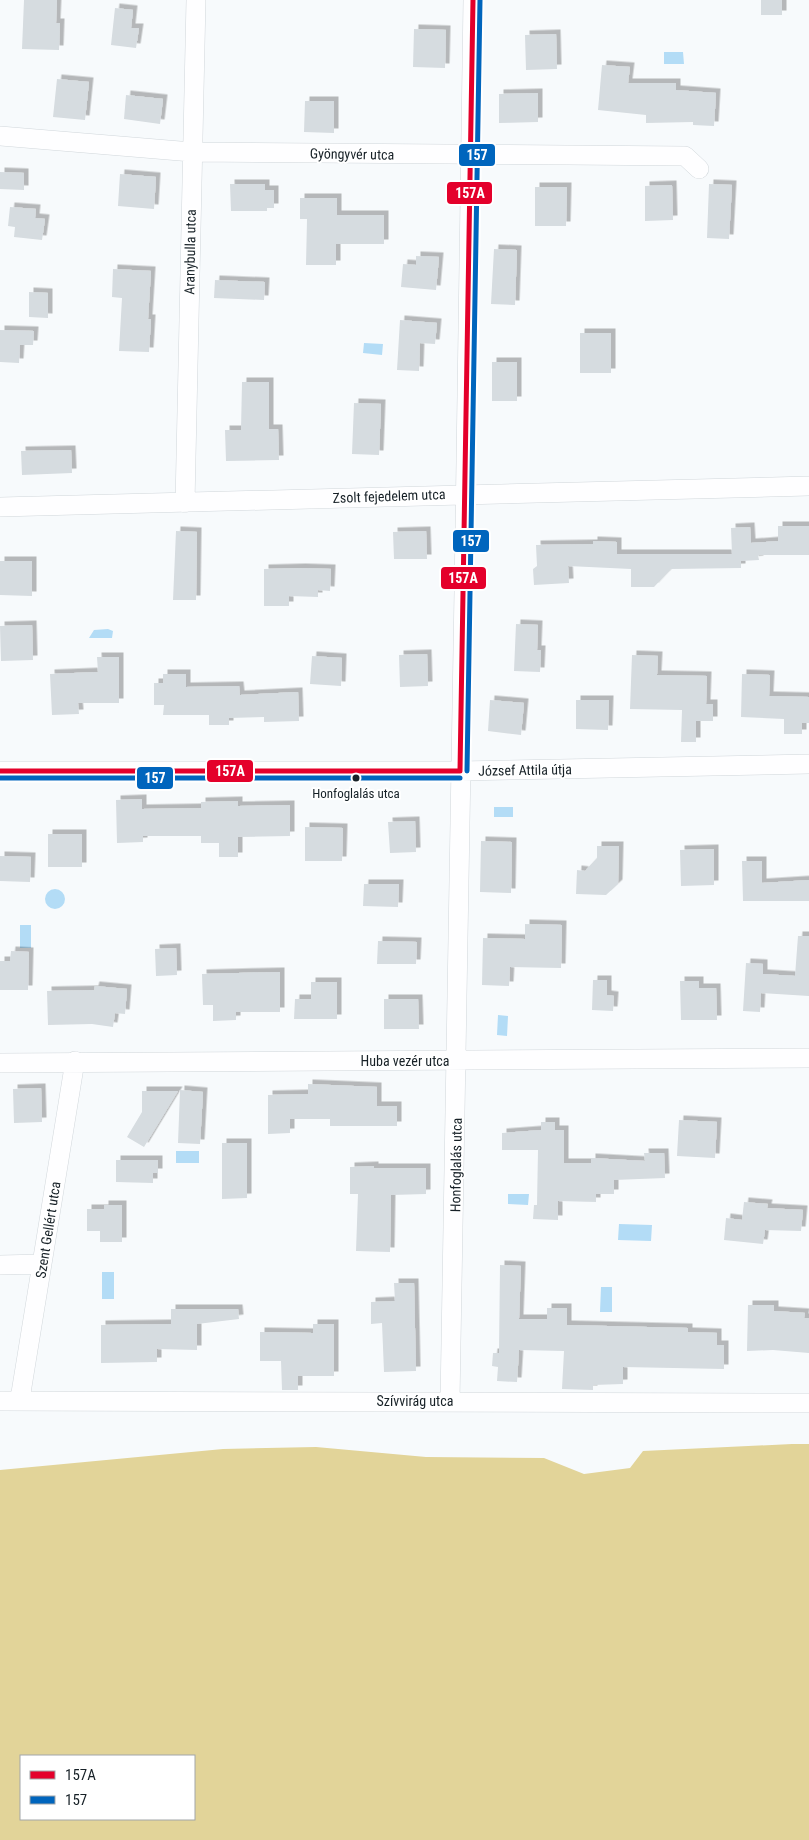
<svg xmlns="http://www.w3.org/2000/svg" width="809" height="1840" viewBox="0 0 809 1840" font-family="'Roboto Condensed',sans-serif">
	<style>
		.forest { fill: #e2d499; fill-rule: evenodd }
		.water { fill: #b3dcf6 }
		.building { fill: #d6dce0; filter: url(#shadow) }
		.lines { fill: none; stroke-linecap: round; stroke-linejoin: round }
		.street-casing { stroke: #d1d7db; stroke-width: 20 }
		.street { stroke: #fefeff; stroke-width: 19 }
		.bus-1-casing { stroke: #fff; stroke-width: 9 }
		.bus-2-casing { stroke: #fff; stroke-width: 9 }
		.bus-1 { stroke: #e4002b; stroke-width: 5 }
		.bus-2 { stroke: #0065bd; stroke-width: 5 }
		.bus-dot { fill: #172127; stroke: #fff; stroke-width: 2 }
		.labels { text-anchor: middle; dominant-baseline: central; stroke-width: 4; stroke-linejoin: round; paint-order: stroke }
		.bus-label { font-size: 13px; fill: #172127; stroke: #fff }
		.street-label { font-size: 14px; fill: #172127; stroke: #fff }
		.line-badge { stroke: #fff; stroke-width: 2 }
		.badge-label { font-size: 14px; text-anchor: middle; font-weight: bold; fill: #fff }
	</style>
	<defs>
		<filter id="shadow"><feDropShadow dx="4.5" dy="-4.5" stdDeviation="0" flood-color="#0004"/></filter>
	</defs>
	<rect width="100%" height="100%" fill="#f7fafc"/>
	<path class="forest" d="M792 1444H809V1840H0V1470L223 1449 316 1447 426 1457 544 1458 584 1474 630 1468 643 1451ZM21 1756H194V1819H21Z"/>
	<path class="water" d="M664 52H683L684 64H664Z
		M364 343 383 344 382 355 363 353Z
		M108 629 113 631 112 638H89L94 630Z
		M494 807H513V817H494Z
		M45 899a10 10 0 1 1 20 0a10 10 0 1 1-20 0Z
		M20 925H31V948H20Z
		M498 1015 508 1016 507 1036 497 1035Z
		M176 1151H199V1163H176Z
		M508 1194H529L528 1205 508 1204Z
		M619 1224 652 1225 651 1241 618 1240Z
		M102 1272H114V1299H102Z
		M601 1287H612V1312H600Z"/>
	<path class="building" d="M24 0H57L56 23H60L59 50 22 49Z
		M761 0H782V15H761Z
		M115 8 133 10 131 28H139L136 48 111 45Z
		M414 29 446 30 445 68 413 67Z
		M556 34 557 69 526 70 525 35Z
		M602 65 630 67 628 83H676V90L716 93 714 126 693 125V122L646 123V115L598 110Z
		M57 79 89 82 85 120 53 117Z
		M538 93V122L499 123V94Z
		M126 95 163 99 160 124 124 119Z
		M305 101H334V133L304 132Z
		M0 172 24 173V190L0 189Z
		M120 174 156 177 154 209 118 206Z
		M230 184H265V190H274V208H267V211H231Z
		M709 184 732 185 729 239 707 238Z
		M672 185 673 220 645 221V186Z
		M535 187H567L566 226H535Z
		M300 198H337V215H384V244H336V265H306L307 219H300Z
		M10 207 36 209 35 218 45 219 42 240 14 237 15 227 8 226Z
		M494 249 517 250 515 305 491 304Z
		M416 256 439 257 436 290 401 287 403 264 416 265Z
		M113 269 151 271 148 319H151L149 352 119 351 122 298 112 297Z
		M215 280 265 282 264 300 214 298Z
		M29 292 48 293V318L29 317Z
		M400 320 437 323 435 344 420 343 419 371 397 370Z
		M0 330 34 331 33 345H20L19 363 0 362Z
		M580 333H611V373H580Z
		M492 362H517V401H492Z
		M242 382H269V429H278L279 460 226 461 225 430H241Z
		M354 403 381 404 379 455 352 454Z
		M71 450 72 473 22 475 21 451Z
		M778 526H809V555H758L759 560 741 561V568L671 569 654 587H631V569L568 566 569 583 534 585 533 569 537 566 536 545 593 544V541L617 542V554H732L731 528 750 527 751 543 778 541Z
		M176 531 197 532 196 600H173Z
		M426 531 427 559H394L393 532Z
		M0 561H32V596L0 595Z
		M301 568 331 569 330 591 318 590V597L289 596V606H264V569Z
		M516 624 538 625 537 650H541L540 672 514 671Z
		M32 625 33 660 1 661 0 626Z
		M427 654 428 686 400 687 399 655Z
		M632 655 658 656 657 675 707 676 706 704H713V721H696V742H681L682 710 630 709Z
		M312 656 342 658 341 686 310 684Z
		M97 657H119V703H78L79 714 52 715 50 674 98 672Z
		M163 674H186V687L239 686 240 695 298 692 299 721 264 722V717L229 718V725H209V715H163L164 705H154V683H163Z
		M742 674 770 675 769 696 809 697V723H802V734H784V719L741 717Z
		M490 700 524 703 521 735 488 731Z
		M576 700H609L608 730 576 729Z
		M142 799V809L201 808V802L238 801V806L290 805V836L238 837V857H219V843H201V836H143V842L117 843 116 800Z
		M415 821 416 852 390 853 388 822Z
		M305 827 343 828 342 861H305Z
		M48 834H82V867H48Z
		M481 841 512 842 511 893 480 892Z
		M597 846H619L618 884 606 895 576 894 577 870 585 871 597 858Z
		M714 849V885L681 886 680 850Z
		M0 856 31 857 30 882 0 881Z
		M742 861H762V883L809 880V901H743Z
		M364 884H399L398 907 363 906Z
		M525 924 562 925 561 968 510 967 509 986 482 985 483 938 525 939Z
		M798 936H809V996L761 993 760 1012 743 1011 746 963 763 964V974L795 976Z
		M378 941 417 942 416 964H377Z
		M176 948 177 975 156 976 155 949Z
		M11 951 29 952 28 990H0V961H10Z
		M280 972V1012H236V1020L213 1021V1005H203L202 974Z
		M593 980H607V995L614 996 613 1011 592 1010Z
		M680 981H699V988H716L717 1020H681Z
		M311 982H337V1019H294L295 999H311Z
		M95 986 127 989 125 1014 115 1013 113 1027 92 1024 48 1025 47 991 94 990Z
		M384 999H418L419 1029H384Z
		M308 1084 377 1087V1106H397V1126H330V1119H290V1133L268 1134V1095L308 1094Z
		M41 1088 42 1122 14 1123 13 1089Z
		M180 1090 203 1092 200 1144 178 1143Z
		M142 1091H178L144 1147 127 1137 142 1112Z
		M679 1120 717 1122 715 1158 677 1156Z
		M541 1122H555V1130H564V1163H591V1158L645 1161 644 1153H664L665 1178 614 1180V1194H596V1202L558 1201V1220L533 1219 534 1205H537L538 1150H502V1133L541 1130Z
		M222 1143H247V1198L222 1199Z
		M116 1160H158V1173H153V1183L116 1182Z
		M374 1166V1168H426V1194L391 1195 390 1252 356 1251 358 1194H350V1167Z
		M744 1202 768 1204 767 1208 803 1210 801 1231 765 1230 763 1244 724 1240 726 1218 742 1220Z
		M104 1205H122V1242H100V1231H87V1209H104Z
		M500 1265 521 1266 519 1319H547V1308H567V1325L688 1328V1332L717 1333V1345H724V1369L623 1367V1384L593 1385V1390L562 1389 564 1351 519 1350 517 1382 497 1381 498 1367 492 1366 493 1353H499Z
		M394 1283H414L416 1371 384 1372 382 1323 371 1324V1302L395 1301Z
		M748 1305H774V1311L805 1313 804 1318H809V1353L773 1350 747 1351Z
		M171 1309H238L239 1319 197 1324V1350L157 1349V1362L101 1363V1325L171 1324Z
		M313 1324H334V1376H298V1390H282L281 1361H260V1332L313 1333Z"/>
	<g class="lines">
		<g class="street-casing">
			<path id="street" d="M0 136 192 152 685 156 699 169
				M185 503 196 0
				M0 507 809 486
				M0 771H460L809 764
				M0 1063 809 1058
				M0 1265 42 1264
				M20 1399 75 1061
				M0 1401 809 1403
				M450 1401C462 934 464 467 473 0"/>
		</g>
		<use href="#street" class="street"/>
		<g class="bus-1-casing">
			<path id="bus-1" d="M0 771H460
				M460 771 473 0"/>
		</g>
		<g class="bus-2-casing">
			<path id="bus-2" d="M467 771 480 0
				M0 778H460"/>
		</g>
		<use href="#bus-1" class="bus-1"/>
		<use href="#bus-2" class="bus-2"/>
	</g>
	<circle class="bus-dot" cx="356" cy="778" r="4.5"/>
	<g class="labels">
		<g class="bus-label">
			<text x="356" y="793">Honfoglalás utca</text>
		</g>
		<g class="street-label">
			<text transform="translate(352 154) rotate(1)">Gyöngyvér utca</text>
			<text transform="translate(190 252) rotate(-89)">Aranybulla utca</text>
			<text transform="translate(389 496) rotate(-2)">Zsolt fejedelem utca</text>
			<text transform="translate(525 770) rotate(-1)">József Attila útja</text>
			<text x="405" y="1061">Huba vezér utca</text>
			<text transform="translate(456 1165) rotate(-89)">Honfoglalás utca</text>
			<text transform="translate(48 1230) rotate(-81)">Szent Gellért utca</text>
			<text x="415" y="1401">Szívvirág utca</text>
		</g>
	</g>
	<g class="line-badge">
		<rect x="458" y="143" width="38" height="24" rx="5" fill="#0065bd"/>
		<rect x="446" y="181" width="47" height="24" rx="5" fill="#e4002b"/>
		<rect x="452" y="529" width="38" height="24" rx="5" fill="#0065bd"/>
		<rect x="440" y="566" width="47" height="24" rx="5" fill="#e4002b"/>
		<rect x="206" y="759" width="48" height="24" rx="5" fill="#e4002b"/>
		<rect x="136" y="766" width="38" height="24" rx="5" fill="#0065bd"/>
	</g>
	<g class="badge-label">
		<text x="477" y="160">157</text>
		<text x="470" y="198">157A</text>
		<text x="471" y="546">157</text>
		<text x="463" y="583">157A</text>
		<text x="230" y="776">157A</text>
		<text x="155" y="783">157</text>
	</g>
	<rect x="20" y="1755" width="175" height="65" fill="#ffffff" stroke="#a2a6a9"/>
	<rect x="30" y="1771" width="25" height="8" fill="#e4002b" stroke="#a2a6a9"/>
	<text x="65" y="1780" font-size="15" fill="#172127">157A</text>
	<rect x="30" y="1796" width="25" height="8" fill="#0065bd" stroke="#a2a6a9"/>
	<text x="65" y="1805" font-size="15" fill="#172127">157</text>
</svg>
